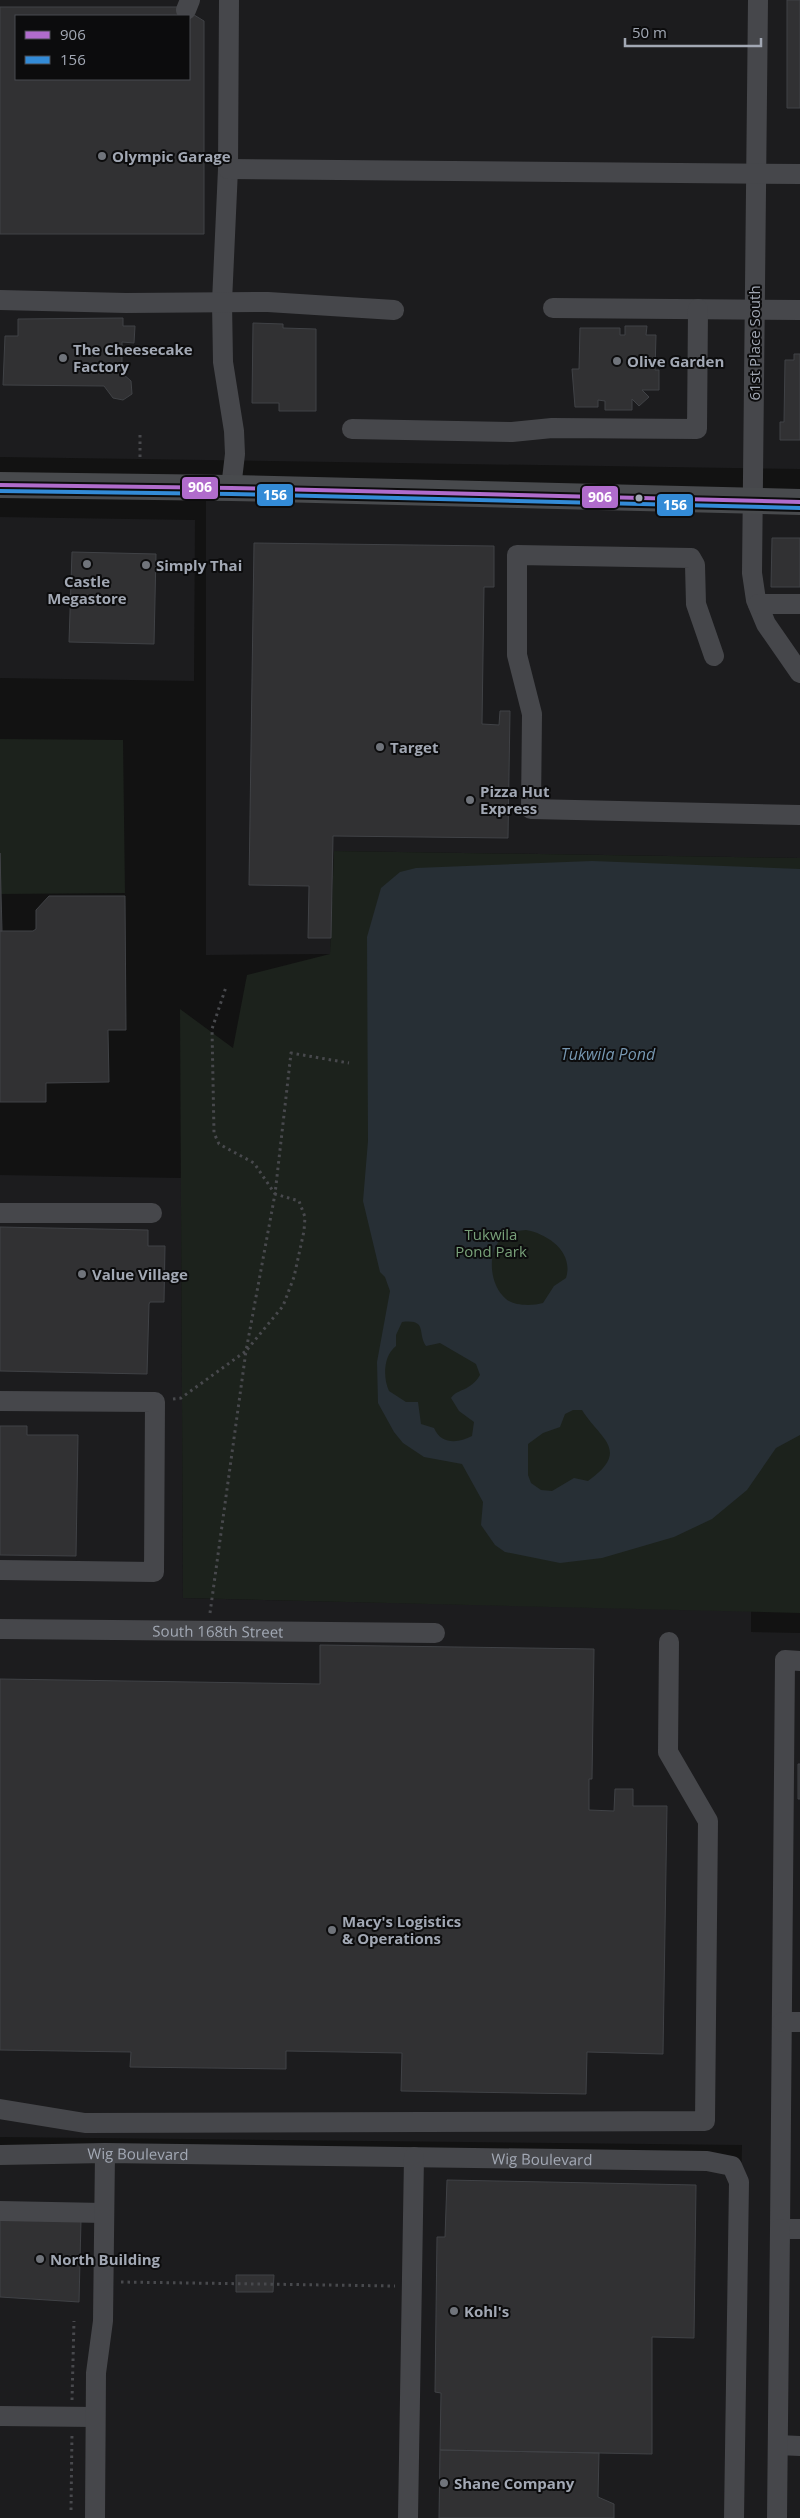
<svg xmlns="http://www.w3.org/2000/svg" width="800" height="2518" viewBox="0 0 800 2518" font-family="'Open Sans',sans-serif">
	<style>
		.built { fill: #1c1c1e; fill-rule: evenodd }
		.green { fill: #1c221c }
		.water { fill: #272f35; fill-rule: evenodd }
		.building { fill: #313133; stroke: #404246; fill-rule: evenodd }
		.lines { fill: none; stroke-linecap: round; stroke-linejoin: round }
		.path { stroke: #48494d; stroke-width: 3; stroke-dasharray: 2.5 4; stroke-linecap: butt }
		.minor { stroke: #46474b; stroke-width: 20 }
		.major { stroke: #484a4d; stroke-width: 26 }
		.bus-1-casing { stroke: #0c0c0d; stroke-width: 8 }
		.bus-2-casing { stroke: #0c0c0d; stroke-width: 8 }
		.bus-1 { stroke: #b06ccc; stroke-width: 4 }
		.bus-2 { stroke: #338bd7; stroke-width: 4 }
		.poi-dot { fill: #70747b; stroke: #0c0c0d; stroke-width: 2 }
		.bus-dot { fill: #a2a8b4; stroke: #0c0c0d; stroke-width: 2 }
		.labels { text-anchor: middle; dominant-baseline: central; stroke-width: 4; stroke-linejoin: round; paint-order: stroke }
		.poi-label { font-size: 15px; font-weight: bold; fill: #a2a8b4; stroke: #0c0c0d; text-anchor: start }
		.street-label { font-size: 15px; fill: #a2a8b4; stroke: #0c0c0d }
		.park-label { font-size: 15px; fill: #78a079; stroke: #0c0c0d }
		.water-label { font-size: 16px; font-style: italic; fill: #7697b1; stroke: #0c0c0d }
		.line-badge { stroke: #0c0c0d; stroke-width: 2 }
		.badge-label { font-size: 14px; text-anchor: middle; font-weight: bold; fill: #fff }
	</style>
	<rect width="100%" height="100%" fill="#121212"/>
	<path class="built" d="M0 0H800V469L0 457ZM16 16H189V79H16Z
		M206 488 800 497V858L334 851 330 954 206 955Z
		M0 517 195 520 194 681 0 678Z
		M0 1175 181 1178 183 1598 751 1611V1632L800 1633V2518H0V2155L732 2166 736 2425 742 2145 0 2137Z"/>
	<path class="green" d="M0 739 123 740 125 893 0 894Z
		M334 851 800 858V1613L183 1598 180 1009 233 1048 247 975 330 954Z"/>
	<path class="water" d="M592 861 800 869V1435L776 1448 747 1490 712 1519 674 1537 602 1558 560 1563 505 1552 495 1545 481 1525 483 1502 462 1464 424 1457 403 1443 394 1432 378 1403 377 1362 390 1291 385 1277 380 1272 363 1201 368 1141 367 937 381 888 400 872 416 868ZM526 1230C549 1234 574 1253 566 1278L554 1286 543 1303C532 1306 514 1306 506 1299 489 1285 486 1250 504 1236 510 1231 518 1231 526 1230ZM402 1322C428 1319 417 1333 426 1346L440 1343 476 1364 480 1375C470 1392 458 1388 451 1398L459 1411 474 1422 472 1436C459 1443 441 1445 434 1428L421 1424 418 1402H406L389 1391C383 1378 383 1356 396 1346V1335ZM573 1410H582C599 1438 632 1450 588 1481L574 1478 552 1491 541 1490 531 1483 528 1475V1444L543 1433 560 1427 565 1414Z"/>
	<path class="building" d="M787 0H800V108H787Z
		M0 7H181L204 21V234H0ZM16 16H189V79H16Z
		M123 318V326H135L134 343 122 342V373L131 381 132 394 123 400 113 398 104 386 3 385 5 336H18V319Z
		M253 323 283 324V328L316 329V411H279V403H252Z
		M625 326H647L646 335H656L655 370H659V390H642L649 397 639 406 632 399V410H605V401L598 400V407H575L572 369H579L580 328H620V335H625Z
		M794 354H800V440H780V422H784L785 360H794Z
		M772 538H800V587H771Z
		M254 543 494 546V587H484L482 724 499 725 500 711H510L508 838 333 836 331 938H308L309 886 249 885Z
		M72 552 156 554 154 644 69 642Z
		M0 853 2 931H0Z
		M49 896H125L126 1030H108L109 1082 46 1083V1102H0V931H33L36 929V910Z
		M0 1227 148 1230V1246H165L164 1302H150L149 1304 147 1374 0 1371Z
		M0 1426H27V1435H78L76 1556 0 1555Z
		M320 1645 594 1649 592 1779H589V1810L614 1811 615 1789H633V1806H667L663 2054 587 2052 586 2094 401 2091 402 2053 286 2051V2069L130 2067 131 2052 0 2050V1679L320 1684Z
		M798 1764H800V1799H798Z
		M447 2180 696 2185 694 2338 652 2337V2454L440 2450 441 2393 435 2392 437 2237H445Z
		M0 2219 81 2220 79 2302 0 2297Z
		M236 2275H274L273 2292H236Z
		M440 2450 599 2453 598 2497 614 2504V2518H439Z"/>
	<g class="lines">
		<path class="path" d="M140 457V433
			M173 1399 181 1398 246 1351 275 1194 254 1163 219 1144 214 1133 212 1029 226 987
			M210 1613 246 1351 283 1306 294 1277 304 1231 305 1217 299 1201 275 1194 291 1053 349 1063
			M121 2282 395 2286
			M72 2400 74 2321
			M71 2510 72 2433"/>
		<g class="minor">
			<path d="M229 0 228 169 222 302 223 362 234 431 235 454 231 488"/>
			<path d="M758 0 752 573 756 600 766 624 800 673"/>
			<path d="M186 10 190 0"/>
			<path d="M228 169 800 174"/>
			<path d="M0 300 126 303 268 302 394 310"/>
			<path d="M553 308 800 310"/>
			<path d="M352 429 512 432 552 428 697 429 698 309"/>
			<path d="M758 604H800"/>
			<path d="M714 656 696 604 695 565 691 558 517 555V655L532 714 531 809 800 815"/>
			<path d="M0 1213H152"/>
			<path d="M0 1401 155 1402 154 1572 0 1570"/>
			<path id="s1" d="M0 1629 435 1633"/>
			<path d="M800 1661 785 1660 780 2229H800"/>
			<path d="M782 2022H800"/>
			<path d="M0 2109 85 2123 705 2121 708 1821 668 1752 669 1642"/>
			<path id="s2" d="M0 2155 105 2153 707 2161 732 2166 739 2182 734 2518"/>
			<path d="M0 2211 104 2213"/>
			<path d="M0 2416 95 2417"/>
			<path d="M778 2445 800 2446"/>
			<path d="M95 2518 96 2373 103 2321 105 2153"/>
			<path d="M408 2518 414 2157"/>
			<path d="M777 2518 780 2229"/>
		</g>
		<path class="major" d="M0 485 231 488 800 502"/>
		<g class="bus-1-casing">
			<path id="bus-1" d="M0 485 231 488 800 502"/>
		</g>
		<g class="bus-2-casing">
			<path id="bus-2" d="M0 491 231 494 800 508"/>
		</g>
		<use href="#bus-1" class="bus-1"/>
		<use href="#bus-2" class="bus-2"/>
	</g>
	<g class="poi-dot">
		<circle cx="102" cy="156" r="5"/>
		<circle cx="63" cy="358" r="5"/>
		<circle cx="617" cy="361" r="5"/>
		<circle cx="87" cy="564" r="5"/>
		<circle cx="146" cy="565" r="5"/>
		<circle cx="380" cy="747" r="5"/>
		<circle cx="470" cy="800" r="5"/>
		<circle cx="82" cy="1274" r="5"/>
		<circle cx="332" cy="1930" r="5"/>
		<circle cx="40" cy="2259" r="5"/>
		<circle cx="454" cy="2311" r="5"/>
		<circle cx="444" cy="2483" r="5"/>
	</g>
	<circle class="bus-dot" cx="639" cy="498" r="4.5"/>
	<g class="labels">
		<g class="poi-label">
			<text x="112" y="156">Olympic Garage</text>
			<text x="73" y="349">The Cheesecake<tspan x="73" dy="17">Factory</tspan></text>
			<text x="627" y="361">Olive Garden</text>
			<text x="156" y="565">Simply Thai</text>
			<text x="87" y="581" text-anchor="middle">Castle<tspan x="87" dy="17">Megastore</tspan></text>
			<text x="390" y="747">Target</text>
			<text x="480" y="791">Pizza Hut<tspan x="480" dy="17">Express</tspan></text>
			<text x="92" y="1274">Value Village</text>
			<text x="342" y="1921">Macy's Logistics<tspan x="342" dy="17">&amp; Operations</tspan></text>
			<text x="50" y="2259">North Building</text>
			<text x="464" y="2311">Kohl's</text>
			<text x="454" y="2483">Shane Company</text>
		</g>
		<g class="street-label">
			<text transform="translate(754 343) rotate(-90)">61st Place South</text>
			<text stroke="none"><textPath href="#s1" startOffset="218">South 168th Street</textPath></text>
			<text stroke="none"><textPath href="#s2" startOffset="138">Wig Boulevard</textPath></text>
			<text stroke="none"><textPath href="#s2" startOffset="542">Wig Boulevard</textPath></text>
		</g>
		<g class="park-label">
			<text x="491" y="1234">Tukwila<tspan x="491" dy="17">Pond Park</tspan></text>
		</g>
		<g class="water-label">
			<text x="608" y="1054">Tukwila Pond</text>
		</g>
	</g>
	<g class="line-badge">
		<rect x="181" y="476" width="38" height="24" rx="5" fill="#b06ccc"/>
		<rect x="256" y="483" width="38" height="24" rx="5" fill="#338bd7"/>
		<rect x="581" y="485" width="38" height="24" rx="5" fill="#b06ccc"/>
		<rect x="656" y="493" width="38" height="24" rx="5" fill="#338bd7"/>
	</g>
	<g class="badge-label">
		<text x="200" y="492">906</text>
		<text x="275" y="500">156</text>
		<text x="600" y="502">906</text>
		<text x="675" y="510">156</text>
	</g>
	<rect x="15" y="15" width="175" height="65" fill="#0c0c0d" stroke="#484a50"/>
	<rect x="25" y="31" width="25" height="8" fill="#b06ccc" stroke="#484a50"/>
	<text x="60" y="40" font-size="15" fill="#a2a8b4">906</text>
	<rect x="25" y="56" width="25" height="8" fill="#338bd7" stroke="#484a50"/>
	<text x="60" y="65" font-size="15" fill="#a2a8b4">156</text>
	<path d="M625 38v8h136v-8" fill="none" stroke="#a2a8b4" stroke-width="2.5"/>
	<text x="632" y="38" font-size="15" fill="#a2a8b4" stroke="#0c0c0d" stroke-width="4" paint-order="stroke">50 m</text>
</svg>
